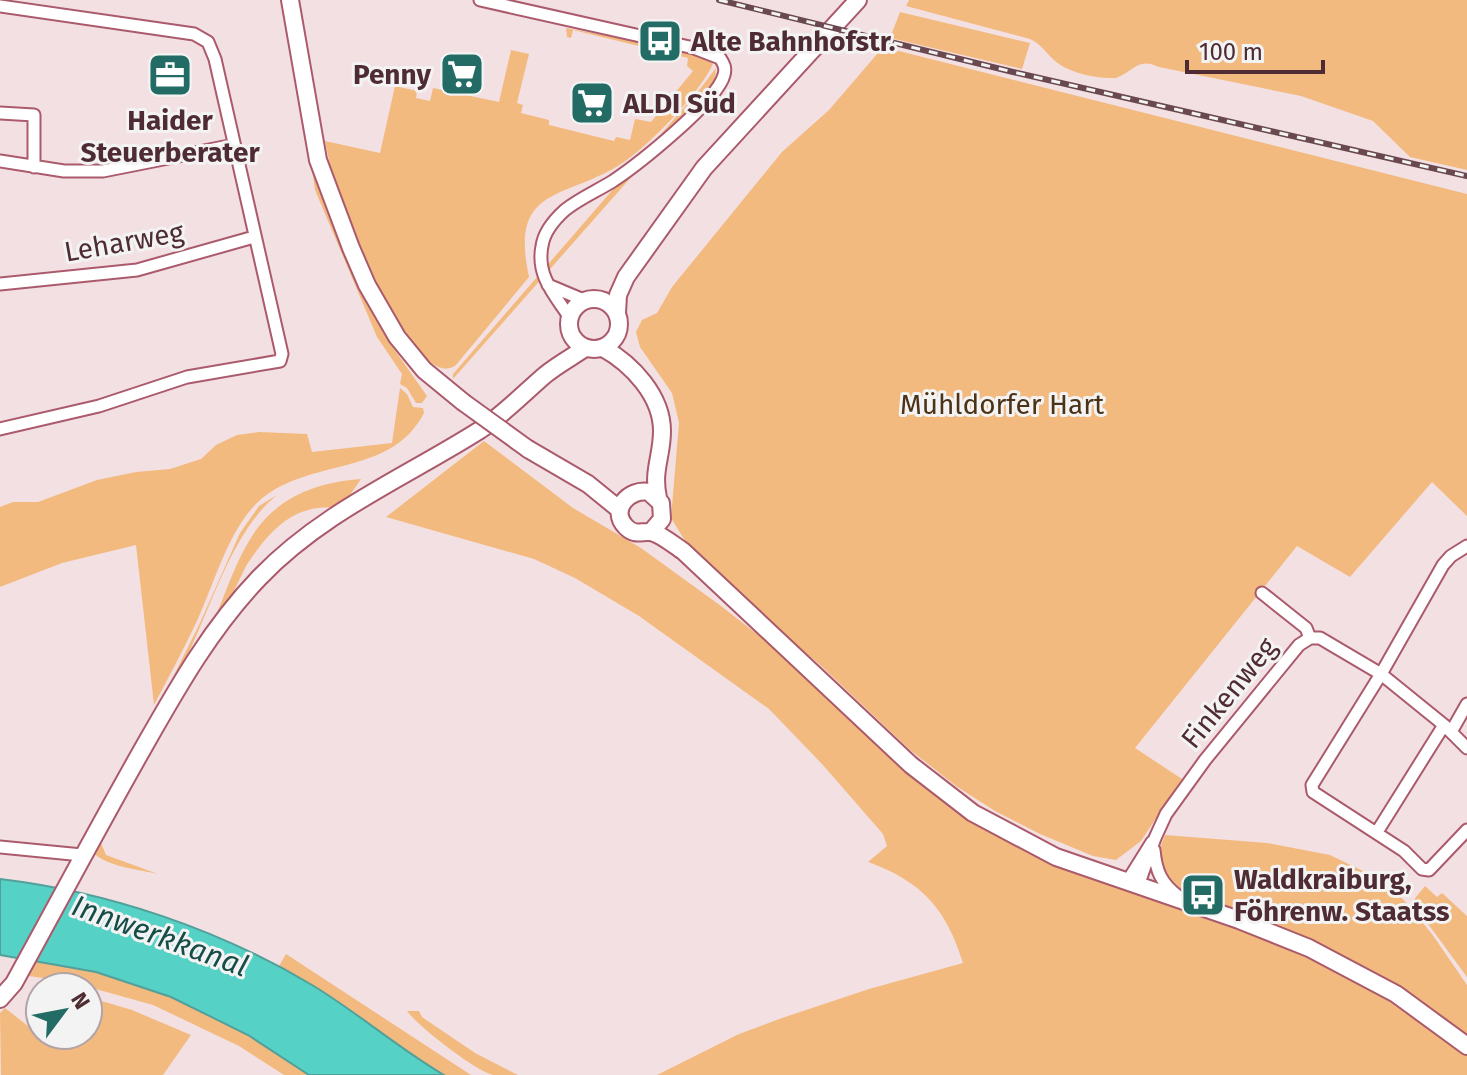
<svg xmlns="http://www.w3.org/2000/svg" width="1467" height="1075" viewBox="0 0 1467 1075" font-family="'Fira Sans',sans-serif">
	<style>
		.green { fill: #f3ba7f }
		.water { fill: #55d1c6; stroke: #53a09a; stroke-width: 2 }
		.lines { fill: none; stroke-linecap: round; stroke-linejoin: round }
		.street-casing { stroke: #ab5a6c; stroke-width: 15 }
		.secondary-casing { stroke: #ab5a6c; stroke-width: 20 }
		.street { stroke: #fff; stroke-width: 11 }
		.secondary { stroke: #fff; stroke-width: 16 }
		.rail-casing { stroke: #69484f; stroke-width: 6 }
		.rail { stroke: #f3f3f3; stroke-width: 3; stroke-dasharray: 9; stroke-linecap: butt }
		.secondary-bridge-casing { stroke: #ab5a6c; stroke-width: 20; stroke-linecap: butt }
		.secondary-bridge { stroke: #fff; stroke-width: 16 }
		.labels { text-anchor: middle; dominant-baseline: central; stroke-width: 6; stroke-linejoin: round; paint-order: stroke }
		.poi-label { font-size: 28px; font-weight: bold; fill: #4f2c33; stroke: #f3f3f3; text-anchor: start }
		.street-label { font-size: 28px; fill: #4f2c33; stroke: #f3f3f3 }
		.park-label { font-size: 28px; fill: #4c3216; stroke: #f3f3f3 }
		.water-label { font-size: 30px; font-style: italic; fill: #164d48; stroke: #f3f3f3 }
	</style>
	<rect width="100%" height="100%" fill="#f3e0e3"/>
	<path class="green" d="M909 0H1467V170L1410 157 1373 121 1301 96 1159 67C1137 57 1135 71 1116 78 1097 79 1068 73 1054 60 1046 53 1041 44 1030 39L906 6Z
		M900 12 1030 43 1022 69 890 38Z
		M566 28 692 52 705 56 713 64C699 94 649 146 621 164 565 200 509 185 529 277L456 365C418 395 350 227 340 200 333 181 329 161 325 141L380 153 395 86 417 91 416 98 430 101 433 88 499 102 511 50 529 54 517 103 523 105 521 113 549 120V125L614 141 616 137 630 140 635 119 651 122 693 71 687 66 688 58 573 30 571 38 567 37Z
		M899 51 1467 194V516L1432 482 1350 577 1297 546 1135 748 1182 779 1141 841 1116 860 1093 856 1040 834 995 811 956 786 909 749 818 663 758 614 692 552 671 518 679 423 672 393 640 347 636 332 642 320 657 313 672 287 782 152 829 110 878 53Z
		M716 68 715 80 709 89 453 379V374L700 89Z
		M308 142 373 315 389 342 427 396 422 403H416L407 388 400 384 402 374 377 337 315 190Z
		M400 388 407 394 413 407 423 408 424 413C390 479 306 456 257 503 228 531 213 587 196 623 183 651 168 678 154 705L136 545 62 563 0 587V507L13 502H38L97 480 136 472 170 469 201 459 216 445 237 435 259 432 307 434 312 452 392 443Z
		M484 441 573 508 641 548 721 606 798 666 988 829C1063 872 1147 898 1229 927L1233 910 1171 885C1159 872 1157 851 1165 835L1267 843 1330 855 1365 872 1403 899 1432 934 1467 985V1075H657L739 1034 782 1018 869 989 963 963C946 909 923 882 868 862L887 846 883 834 822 764 769 709 639 616 575 578 534 559 386 517Z
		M361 479 341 508C294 502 270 530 246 566L190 683 103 835 101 843 106 855 158 874C137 869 107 867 91 851 131 778 172 705 209 631 227 594 238 547 267 517 293 491 325 482 361 479Z
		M277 495C233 530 212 605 187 656 179 671 173 687 162 699L199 625 240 533 259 506Z
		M1425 886 1437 897 1442 893 1467 916V977L1412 902Z
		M286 954 471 1075H444L425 1064 316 987 279 966Z
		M36 961C56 965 77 967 97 972 174 993 244 1029 309 1075H284L239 1046 153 1005 67 981 28 976Z
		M88 997 132 1010 191 1035 163 1075H1L0 1013 5 1008 51 1044 58 1035H88Z
		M407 1011H419L422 1017 475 1053 518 1075C510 1075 500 1075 493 1075 474 1070 419 1027 407 1011Z"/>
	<path class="water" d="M0 879C109 892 218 929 312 985 357 1012 398 1048 444 1075H309L248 1035 171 997 96 972 0 955Z"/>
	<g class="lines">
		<g class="street-casing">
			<path id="street" d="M480 0 694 48 720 58C724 64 726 68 724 75 717 102 637 165 613 181 597 191 580 198 565 210 555 219 544 232 542 246 536 276 555 295 570 318
				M0 6 194 34 208 42 215 59 282 354 280 361 187 377 99 406 0 429
				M0 113 34 115V167
				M0 161 64 171H103L234 145
				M0 284 137 270 254 237
				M548 285 586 301
				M1467 546 1451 556 1443 565 1381 674 1312 785 1313 792 1404 851 1422 869 1429 870 1467 830
				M1262 593 1306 628 1310 638
				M1310 638H1320L1381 674 1444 725 1467 748
				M1451 732 1467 704
				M1377 832 1444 725
				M0 847 82 855
				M1154 850C1156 871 1161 883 1178 896
				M1127 882 1152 842
				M1138 886 1155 838 1166 814 1205 760 1299 645 1310 638"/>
		</g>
		<g class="secondary-casing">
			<path id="secondary" d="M290 0 318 160 351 248 367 285 397 337 424 370 463 402
				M569 324a25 25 0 1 1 50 0a25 25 0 1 1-50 0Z
				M617 313 618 295 626 277 704 168 858 0
				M603 348C632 364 662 396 662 431 662 457 652 470 658 498
				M528 449 588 484 620 510
				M651 532 662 519 661 503 649 492C629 488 609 510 626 527 635 536 641 531 650 532 660 533 675 546 683 551L911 765 973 813 1056 857 1239 920 1309 948 1396 994 1467 1046
				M0 999 14 983C58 903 101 822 146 743 179 685 212 627 259 578 322 512 404 478 480 430 504 414 523 394 545 375 557 365 572 357 585 348"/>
		</g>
		<use href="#street" class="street"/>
		<use href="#secondary" class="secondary"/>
		<g class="rail-casing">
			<path id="rail" d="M719 0 1013 72 1467 176"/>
		</g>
		<use href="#rail" class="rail"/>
		<g class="secondary-bridge-casing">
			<path id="secondary-bridge" d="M463 402 528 449"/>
		</g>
		<use href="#secondary-bridge" class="secondary-bridge"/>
	</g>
	<defs>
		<g id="bus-square" transform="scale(2.3)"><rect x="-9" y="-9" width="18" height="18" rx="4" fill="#226c65" stroke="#f3f3f3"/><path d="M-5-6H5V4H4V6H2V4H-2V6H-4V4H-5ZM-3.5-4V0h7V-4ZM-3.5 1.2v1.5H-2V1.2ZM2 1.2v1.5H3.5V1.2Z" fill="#fff"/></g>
		<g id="supermarket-square" transform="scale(2.3)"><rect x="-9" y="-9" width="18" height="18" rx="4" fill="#226c65" stroke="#f3f3f3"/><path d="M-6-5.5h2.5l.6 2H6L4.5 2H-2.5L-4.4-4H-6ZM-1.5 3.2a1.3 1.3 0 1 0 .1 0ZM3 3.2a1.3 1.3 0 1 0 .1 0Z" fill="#fff"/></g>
		<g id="office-square" transform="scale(2.3)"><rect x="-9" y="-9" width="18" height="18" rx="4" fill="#226c65" stroke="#f3f3f3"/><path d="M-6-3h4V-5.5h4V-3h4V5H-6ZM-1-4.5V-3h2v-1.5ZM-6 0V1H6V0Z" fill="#fff"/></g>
	</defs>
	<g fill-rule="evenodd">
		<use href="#bus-square" x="660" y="41"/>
		<use href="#supermarket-square" x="462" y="74"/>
		<use href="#office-square" x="170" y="75"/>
		<use href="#supermarket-square" x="592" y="103"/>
		<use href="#bus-square" x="1203" y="895"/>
	</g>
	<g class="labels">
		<g class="poi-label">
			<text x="691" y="41">Alte Bahnhofstr.</text>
			<text x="431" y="74" text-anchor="end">Penny</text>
			<text x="623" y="103">ALDI Süd</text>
			<text x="170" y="120" text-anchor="middle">Haider<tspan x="170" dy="32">Steuerberater</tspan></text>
			<text x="1234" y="879">Waldkraiburg,<tspan x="1234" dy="32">Föhrenw. Staatss</tspan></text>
		</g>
		<g class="street-label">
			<text transform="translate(124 242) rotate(-10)">Leharweg</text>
			<text transform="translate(1229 693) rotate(-51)">Finkenweg</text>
		</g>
		<g class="park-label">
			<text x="1002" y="404">Mühldorfer Hart</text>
		</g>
		<g class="water-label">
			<text transform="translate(160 936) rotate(20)">Innwerkkanal</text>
		</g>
	</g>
	<g transform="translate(64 1011) rotate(58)"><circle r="38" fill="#f3f3f3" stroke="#b1a3a6" stroke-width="2"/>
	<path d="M0-6L14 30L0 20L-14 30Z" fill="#226c65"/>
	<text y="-12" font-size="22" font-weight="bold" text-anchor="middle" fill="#4f2c33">N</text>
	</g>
	<path d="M1187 60v12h136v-12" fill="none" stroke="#4f2c33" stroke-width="4"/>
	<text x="1199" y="60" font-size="24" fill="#4f2c33" stroke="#f3f3f3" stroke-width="6" paint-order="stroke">100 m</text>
</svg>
